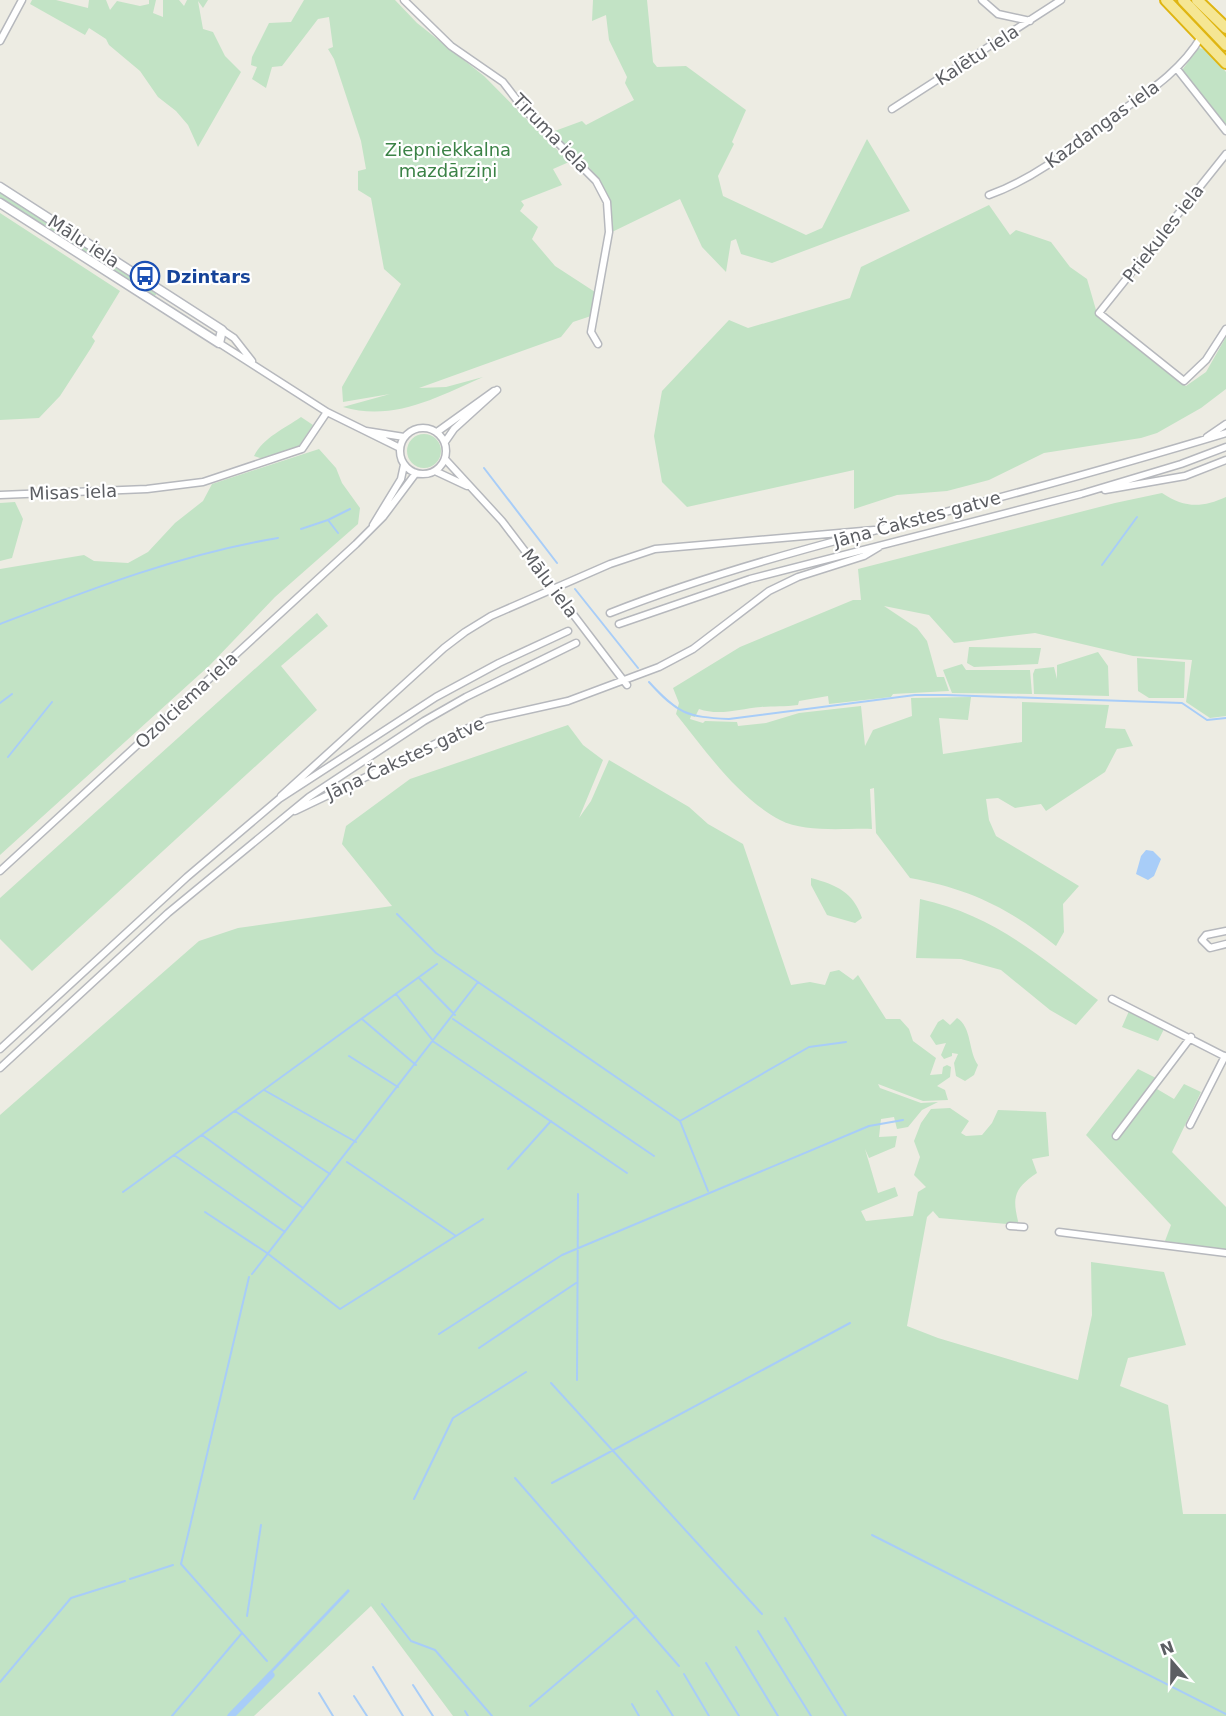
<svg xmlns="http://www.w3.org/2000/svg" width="1226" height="1716" viewBox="0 0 1226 1716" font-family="'DejaVu Sans',sans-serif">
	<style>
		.green { fill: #c2e3c5 }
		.water { fill: #a8cdf8 }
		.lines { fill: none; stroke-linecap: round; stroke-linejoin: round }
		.stream { stroke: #a8cdf8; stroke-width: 2 }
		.canal { stroke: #a8cdf8; stroke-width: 7 }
		.street-casing { stroke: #b6b8bd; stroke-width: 9 }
		.secondary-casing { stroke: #b7b9bf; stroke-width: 11 }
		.highway-casing { stroke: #dfb511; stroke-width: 14 }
		.street { stroke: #fff; stroke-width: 6 }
		.secondary { stroke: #fff; stroke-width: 8 }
		.highway { stroke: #f5e693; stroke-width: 10 }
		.labels { text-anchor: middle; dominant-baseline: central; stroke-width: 4.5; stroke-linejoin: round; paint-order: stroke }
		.street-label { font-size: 18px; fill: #5c5e63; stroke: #fff }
		.park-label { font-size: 18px; fill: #3b8246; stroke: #fff }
		.transit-label { font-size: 18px; font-weight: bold; fill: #164399; stroke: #fff; text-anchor: start }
	</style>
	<rect width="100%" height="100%" fill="#edece3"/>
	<path class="green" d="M32 0H56L88 8 89 0H106L110 10 117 1 140 6 149 4V0H156L153 13 163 17V0H179L184 6 187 0H208L203 8 198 1 203 29 213 32 225 56 241 72 198 147 188 125 176 111 158 97 140 71 109 45 106 39 89 28 85 35 30 4Z
		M304 0H395L417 23 484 76 569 162 553 169 562 185 521 201 524 205 520 211 538 227 532 239 555 266 595 292 591 316 573 322 561 337 419 388 446 387 483 377C438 397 393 422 343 407L390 394 343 402 342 387 401 284 384 269 371 198 358 190V171L366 169 361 141 334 59 328 49 333 47 329 17 318 19 282 66 272 67 266 88 252 79 257 67 251 65 252 57 269 23 291 22Z
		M593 0H647L653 62 657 67 686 66 746 110 732 142 734 144 718 176 723 196 806 235 822 228 867 139 910 211 772 263 741 254 736 239 731 241 726 272 702 247 680 199 612 232C611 180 588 165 552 132L582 121 586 125 634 100 625 83 627 77 609 40 606 15 592 21Z
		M1199 48 1208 50 1226 72V125L1182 70Z
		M0 192 157 293 154 297 0 199Z
		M989 205 1010 235 1016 230 1051 242 1070 267 1087 279 1096 310 1104 321 1186 386 1206 372 1226 337V389L1201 408 1157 433 1141 438 1044 453 989 480 947 491 897 495 854 509V470L687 507 662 482 654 436 662 391 729 320 748 328 850 298 861 267Z
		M0 213 120 291 92 337 95 341 91 348 60 396 39 418 0 420Z
		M301 417 313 425 299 446 263 459 254 456C264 437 284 429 301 417Z
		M407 451a17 17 0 1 1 34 0a17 17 0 1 1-34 0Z
		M319 449 336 468 342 483 360 508 358 524 275 597 210 665 0 855V569L84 555 94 561 128 563 148 552 175 523 203 501 212 484Z
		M1162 493C1184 508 1202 508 1226 497V716L1210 718 1186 702 1192 660 1133 656 1035 633 954 643 929 615 884 606 917 628 927 641 937 677H944L949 691 893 694 891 697 829 704 828 696 799 701 798 705C785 707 772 706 761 707 739 709 719 716 699 709L695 717 691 716 690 719 703 723 705 721 737 722 738 726 766 723 799 713 861 706 865 746 873 730 912 716 911 698 971 697 968 720 939 718 943 754 1022 742V702L1109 705 1105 728 1125 729 1133 746 1117 749 1105 772 1046 811 1041 804 1015 808 998 798 986 799 989 820 996 836 1079 886 1063 904 1064 932 1056 946C1009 908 970 889 910 878L876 833 874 788 870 789 872 829C844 828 805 833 780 820 737 797 706 751 676 714L679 703 673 688 740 647 853 600H861L858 569 1115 503Z
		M15 502 23 519 12 558 0 561V503Z
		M317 613 328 626 281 666 317 710 32 971 0 939V898Z
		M969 647 1041 648 1038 664 974 667 967 663Z
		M1098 652 1108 666 1109 696 1034 694 1033 674 1035 669 1054 667 1057 679V665Z
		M1137 658 1185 662 1184 698H1149L1138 691Z
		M962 664 966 670H1030L1032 694 952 693 943 670Z
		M568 725 583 745 603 760 579 818 591 801 609 760 689 807 708 824 743 844 791 985 810 982 825 985 830 972 839 970 853 980 858 975 886 1019H900L909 1029 913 1041 936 1058 930 1075 942 1074 943 1067 947 1065 951 1067 950 1077 937 1086 945 1090 948 1100 923 1101 878 1084 880 1088 921 1103 938 1102 922 1110 908 1127 897 1129 894 1117 881 1119 879 1137 897 1136 895 1147 869 1158 865 1149 878 1193 895 1187 898 1196 861 1211 866 1221 913 1216 918 1192 926 1187 914 1175 920 1157 914 1141 921 1123 931 1109 950 1108 969 1121 961 1133 966 1136 982 1135 992 1123 998 1110 1046 1112 1049 1156 1032 1159 1037 1173C1013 1189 1012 1198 1019 1225L939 1218 933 1211 927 1217 907 1326 938 1338 1078 1380 1092 1315 1091 1262 1164 1272 1186 1345 1128 1358 1120 1386 1168 1405 1183 1514H1226V1716H453L371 1606 254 1716H0V1115L199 941 238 928 392 906 342 844 346 826 410 779Z
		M811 878C837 885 853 892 862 918L855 923 827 915 811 885Z
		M920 899C994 915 1039 956 1098 1000L1076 1025 1050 1010 1001 970 961 959 916 958Z
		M1129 1011 1164 1029 1158 1041 1122 1027Z
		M957 1018C972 1027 968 1051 978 1065L974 1075 965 1081 956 1076 954 1063 958 1054 952 1053V1056L944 1059 941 1055 946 1043 936 1045 930 1036 938 1022 943 1019 950 1025Z
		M1138 1069 1156 1078 1157 1089 1174 1099 1184 1084 1201 1092 1172 1152 1226 1207V1250L1165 1241 1171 1225 1086 1135Z"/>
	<path class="water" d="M1146 850 1153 851 1161 859 1154 876 1148 880 1136 874 1141 856Z
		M348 1589 350 1591 231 1716H227Z"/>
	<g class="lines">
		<path class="stream" d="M484 468 557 563
			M328 520 350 509
			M301 529 328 520 338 533
			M1102 565 1137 517
			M575 589 638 668
			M0 624C91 589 181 554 278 538
			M649 682C678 714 687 717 729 719L915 695H946L1182 703 1207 720 1226 718
			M0 703 12 694
			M8 757 52 702
			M419 978 455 1015
			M478 982 680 1121 708 1191
			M396 994 434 1042 627 1173
			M362 1019 416 1065
			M453 1019 654 1156
			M349 1056 398 1087
			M264 1090 356 1142
			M235 1111 330 1174
			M680 1121 809 1047 846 1042
			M202 1135 303 1208
			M174 1155 285 1232
			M347 1162 456 1236
			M508 1169 551 1121
			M123 1192 437 964
			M205 1212 267 1253 340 1309 483 1219
			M252 1274 478 982 436 953 397 914
			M249 1277 181 1564 267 1661
			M439 1334 562 1255 869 1126 903 1120
			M479 1348 576 1283
			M577 1380 578 1194
			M551 1383 762 1614
			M515 1478 679 1666
			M552 1483 850 1323
			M414 1499 453 1418 526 1372
			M872 1535 1226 1714
			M130 1579 173 1565
			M382 1604 411 1641 435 1650 492 1716
			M247 1616 261 1525
			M785 1618 846 1716
			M758 1631 811 1716
			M736 1647 778 1716
			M706 1663 739 1716
			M373 1667 403 1716
			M684 1674 709 1716
			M0 1682 71 1598 125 1581
			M413 1685 433 1716
			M657 1691 673 1716
			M319 1693 333 1716
			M354 1696 367 1716
			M632 1704 639 1716
			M530 1706 636 1616
			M465 1711 468 1716
			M172 1716 242 1633"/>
		<path class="canal" d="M231 1716 271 1675"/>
		<g class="street-casing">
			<path id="street" d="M404 0 451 46 503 82 523 108 596 181 607 202 609 232 591 332 598 344
				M982 0 998 14 1030 21
				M0 41 22 0
				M1177 69 1226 131
				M892 109 1061 0
				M1226 154 1099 313 1184 381 1206 360 1226 329
				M989 195C1034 179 1072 148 1110 119 1143 95 1180 73 1201 37
				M222 330 234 338 252 361
				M219 343 327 412 400 448
				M400 451a23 23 0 1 1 46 0a23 23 0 1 1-46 0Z
				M366 431 404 437
				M437 432 494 391
				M1207 437 1226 424
				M445 442 454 429 497 390
				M445 459 502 521 627 685
				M435 471 467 486
				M1105 490 1185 476 1226 460
				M0 495 147 489 203 482 302 449 327 412
				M373 525 401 479 404 465
				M610 613C691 581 774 557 858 535 981 503 1104 470 1226 433
				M619 624 750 579 1081 494 1181 464 1226 447
				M281 796 444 648 465 632 491 616 610 564 655 549 874 530
				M295 811 487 719 568 701 659 667 693 649 769 591 798 577 864 556 879 547
				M0 871 356 544 383 517 416 473
				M1226 931 1206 935 1202 940 1210 948 1226 944
				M1112 999 1226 1057
				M0 1049 187 877 279 799 436 697 499 663 568 631
				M0 1068 168 913 309 797 424 721 466 697 576 643
				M1190 1125 1225 1056
				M1116 1136 1191 1037
				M1010 1226 1024 1227
				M1059 1232 1226 1253"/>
		</g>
		<g class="secondary-casing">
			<path id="secondary" d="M0 187 222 330 219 343 0 203"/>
		</g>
		<g class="highway-casing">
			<path id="highway" d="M1166 0 1226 63
				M1183 0 1226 45
				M1197 0 1226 28"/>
		</g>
		<use href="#street" class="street"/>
		<use href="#secondary" class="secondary"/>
		<use href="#highway" class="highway"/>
	</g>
	<defs>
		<g id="bus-ring" transform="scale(1.5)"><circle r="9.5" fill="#fff" stroke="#1a4fb4" stroke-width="1.5"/><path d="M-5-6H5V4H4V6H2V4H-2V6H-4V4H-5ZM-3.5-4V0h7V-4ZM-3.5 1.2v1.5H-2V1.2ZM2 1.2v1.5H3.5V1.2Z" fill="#1a4fb4"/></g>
	</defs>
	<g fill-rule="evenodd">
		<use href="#bus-ring" x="145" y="276"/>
	</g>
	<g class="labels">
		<g class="street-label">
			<text transform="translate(977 55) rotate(-33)">Kalētu iela</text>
			<text transform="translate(1102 124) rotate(-36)">Kazdangas iela</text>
			<text transform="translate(551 133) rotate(46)">Tīruma iela</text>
			<text transform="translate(1163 233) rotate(-52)">Priekules iela</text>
			<text transform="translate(84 241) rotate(33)">Mālu iela</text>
			<text transform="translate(73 492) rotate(-2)">Misas iela</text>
			<text transform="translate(917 519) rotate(-15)">Jāņa Čakstes gatve</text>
			<text transform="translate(550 583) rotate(53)">Mālu iela</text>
			<text transform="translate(186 700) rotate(-43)">Ozolciema iela</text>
			<text transform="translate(405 758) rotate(-25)">Jāņa Čakstes gatve</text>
		</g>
		<g class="park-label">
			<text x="448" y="149">Ziepniekkalna<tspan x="448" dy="21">mazdārziņi</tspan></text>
		</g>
		<g class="transit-label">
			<text x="166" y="276">Dzintars</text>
		</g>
	</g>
	<g transform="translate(1172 1662) rotate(340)" stroke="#ffffff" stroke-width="4.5" paint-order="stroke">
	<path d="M0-4.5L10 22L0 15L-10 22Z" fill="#5c5e63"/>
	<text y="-9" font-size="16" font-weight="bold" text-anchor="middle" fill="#5c5e63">N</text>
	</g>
</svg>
